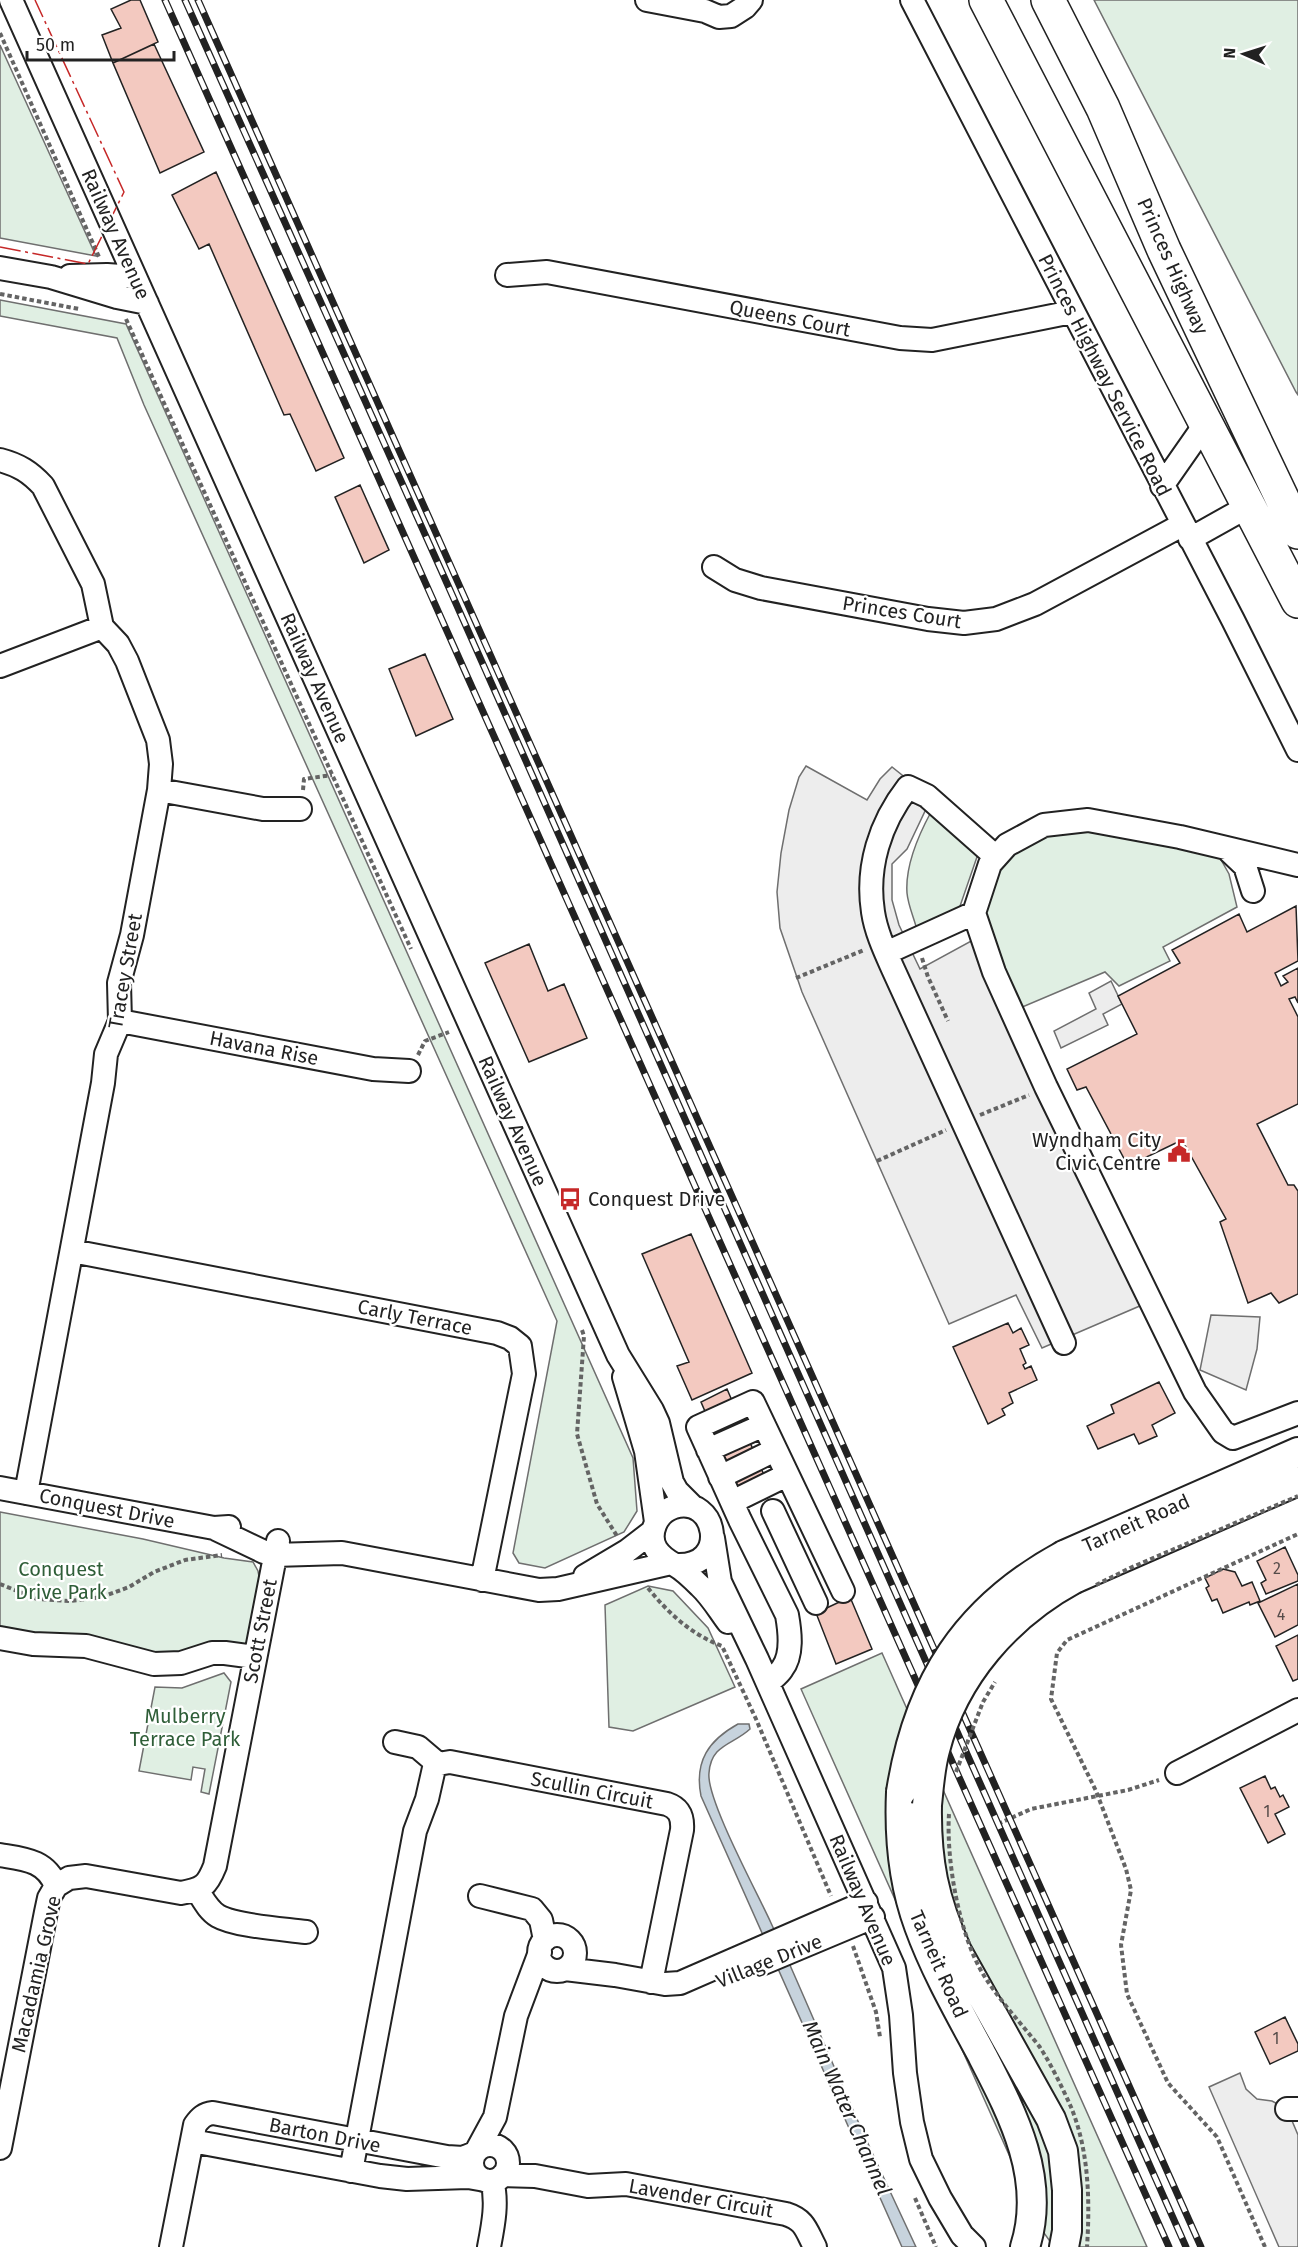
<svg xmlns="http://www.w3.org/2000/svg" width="1298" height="2247" viewBox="0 0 1298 2247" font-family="'Fira Sans',sans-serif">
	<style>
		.green { fill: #e0efe3; stroke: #6f6f6f; stroke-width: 1.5 }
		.parking { fill: #ededed; stroke: #6f6f6f; stroke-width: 1.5 }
		.water { fill: #c7d3dd; stroke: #6f6f6f; stroke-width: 1.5 }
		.building { fill: #f3c9c0; stroke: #222; stroke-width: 1.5 }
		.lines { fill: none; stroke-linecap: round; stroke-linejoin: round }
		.minor-casing { stroke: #222; stroke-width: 26 }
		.major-casing { stroke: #222; stroke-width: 32 }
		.highway-casing { stroke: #222; stroke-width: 36 }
		.path { stroke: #646464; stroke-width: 4; stroke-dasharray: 4.5 3; stroke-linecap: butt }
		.minor { stroke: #fff; stroke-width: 22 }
		.major { stroke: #fff; stroke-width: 28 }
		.highway { stroke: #fff; stroke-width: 33 }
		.rail-casing { stroke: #222; stroke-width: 7 }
		.rail { stroke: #fff; stroke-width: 4.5; stroke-dasharray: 14; stroke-linecap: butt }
		.major-bridge-casing { stroke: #222; stroke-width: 32; stroke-linecap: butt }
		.path-bridge { stroke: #646464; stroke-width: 4; stroke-dasharray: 4.5 3; stroke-linecap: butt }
		.major-bridge { stroke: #fff; stroke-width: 28 }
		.power { stroke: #c62828; stroke-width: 1.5; stroke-dasharray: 21 4.5 3 4.5; stroke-linecap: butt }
		.labels { text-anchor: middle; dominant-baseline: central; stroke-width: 4.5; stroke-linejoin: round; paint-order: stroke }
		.number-label { font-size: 16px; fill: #564c4a }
		.street-label { font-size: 20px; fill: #222; stroke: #fff }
		.poi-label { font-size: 20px; fill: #222; stroke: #fff; text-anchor: end }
		.park-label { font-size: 20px; fill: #2f5e38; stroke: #fff }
		.water-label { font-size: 21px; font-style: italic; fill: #222; stroke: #fff }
	</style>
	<rect width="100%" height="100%" fill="#fff"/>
	<path class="green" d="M1094 0H1298V395L1296 392Z
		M0 45 96 256 0 238Z
		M0 300 126 324 633 1458 637 1511 624 1532 545 1568 519 1563 513 1553 557 1321 144 405 117 338 0 316Z
		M931 812 978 854 958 912 917 930C914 918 908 905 907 893 905 865 918 836 931 812Z
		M1090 832 1205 853 1220 858 1229 874 1237 907 1163 947 1170 961 1119 986 1105 972 1020 1008 985 923 987 886 1004 855 1039 833Z
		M0 1512 143 1539 224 1558 253 1562 258 1571 260 1581 247 1642 244 1645 179 1656 0 1630Z
		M648 1586 673 1591 708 1628 735 1687 633 1731 609 1727 605 1605Z
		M882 1653 1147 2247H1054L1044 2233 801 1689Z
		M224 1673 231 1682 209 1794 201 1792 205 1769 193 1767 191 1780 139 1771 155 1687 182 1688Z"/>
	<path class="parking" d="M806 766 867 800 880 779 892 767 907 779 926 809 907 849 892 864V900L899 925 920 969 973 940 1142 1305 1042 1348 1016 1295 949 1324 802 992 780 928 777 892 781 853 789 810 799 777Z
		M1111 981 1122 1004 1103 1014 1108 1025 1061 1048 1054 1031 1096 1009 1089 993Z
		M1211 1315 1260 1317 1257 1349 1246 1390 1200 1370Z
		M1240 2073 1246 2089 1257 2099 1272 2101 1287 2109 1298 2135V2247H1279L1209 2087Z"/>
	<path class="water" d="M738 1724H749L750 1729C733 1745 711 1744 709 1773 706 1799 758 1894 771 1923 801 1988 828 2054 857 2119 876 2162 896 2204 916 2247H902L701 1796C694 1761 709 1740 738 1724Z"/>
	<path class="building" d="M131 0H140L158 42 113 63 102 35 121 28 111 9Z
		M154 44 204 152 160 173 113 63Z
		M216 172 344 458 316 471 290 414 284 415 209 244 199 249 172 195Z
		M360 485 389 550 364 563 335 497Z
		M425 654 453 719 416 736 389 669Z
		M1296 906 1298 961 1275 973 1281 986 1288 982 1283 976 1298 968V1003L1295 997 1289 999 1298 1017V1104L1257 1124 1288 1185H1294L1298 1191V1294L1279 1303 1271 1293 1248 1303 1220 1222 1226 1219 1182 1140 1128 1166 1086 1087 1077 1090 1067 1069 1137 1034 1118 996 1180 963 1172 950 1239 914 1247 932Z
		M529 944 548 991 564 984 587 1038 529 1062 485 963Z
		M691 1234 752 1373 692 1400 677 1366 689 1362 642 1254Z
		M1008 1323 1013 1333 1021 1328 1029 1345 1020 1349 1026 1363 1023 1365 1025 1369 1031 1366 1037 1380 1009 1393 1013 1403 1002 1409 1005 1415 988 1424 953 1347Z
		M1159 1382 1175 1413 1152 1425 1157 1436 1139 1444 1134 1434 1098 1449 1087 1426 1114 1413 1111 1405Z
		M727 1389 764 1475 746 1506 701 1402Z
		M1285 1547 1298 1575V1581L1266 1594 1261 1583 1266 1580 1257 1561Z
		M1223 1569 1235 1572 1242 1586 1252 1582 1260 1601 1250 1605 1249 1602 1223 1613 1217 1599 1212 1601 1206 1588 1209 1586 1205 1578Z
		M1298 1584V1625L1275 1637 1258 1603Z
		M850 1597 872 1649 836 1664 816 1613Z
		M1298 1635V1679L1293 1681 1276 1646Z
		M1265 1776 1271 1789 1275 1787 1280 1797 1283 1795 1289 1807 1275 1814 1285 1834 1268 1843 1240 1788Z
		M1285 2017 1298 2044V2051L1270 2064 1255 2032Z"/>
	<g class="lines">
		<g class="minor-casing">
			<path id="minor" d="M11 0 618 1355 652 1410 658 1423 672 1482 677 1491 693 1507
				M647 0 705 11 719 17 731 16 745 7 751 0
				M912 0 1233 620 1298 750
				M0 268 51 277 117 297 147 303
				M507 275 547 272 900 338 932 340 1072 312
				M70 276 107 275 135 277
				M0 460C19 465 30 472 43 486L93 584 102 627 118 644 127 661 158 740 161 764 159 790 132 935 119 983 120 1021 106 1054 103 1083 26 1493
				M1162 486 1206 423
				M1190 539 1249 506
				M714 567 735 580 761 588 928 619 964 623 996 619 1035 604 1182 525
				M0 666 102 627
				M159 790 263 809H300
				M1226 848 1245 866 1253 891
				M996 857 927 796 908 787C880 823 866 867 873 912 876 932 885 951 893 969L1064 1343
				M1298 865 1180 837 1088 820 1044 825 1007 845 990 864 974 913 994 972 1046 1087 1195 1392 1223 1432 1233 1438 1298 1413
				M886 953 974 913
				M120 1021 373 1069 409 1071
				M72 1251 497 1333 510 1338 520 1346 524 1374 482 1580
				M624 1377 646 1451 656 1522
				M708 1450 764 1425
				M720 1477 775 1450
				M0 1488 214 1528 229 1527
				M732 1502 787 1475
				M773 1511 816 1603
				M214 1528 264 1552 274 1555 342 1553 539 1590 558 1589 671 1563
				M713 1538 720 1582 757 1659 894 1968 901 2015 905 2073 912 2122 921 2159 940 2198 962 2235 974 2247
				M676 1565C731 1568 717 1494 674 1507 665 1510 658 1517 655 1525 647 1545 660 1557 675 1565 684 1570 693 1579 700 1586 711 1596 719 1610 728 1622
				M585 1576 627 1551 653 1531
				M0 1638 33 1644 86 1646 154 1664 181 1663 212 1653H225L255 1657
				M768 1683C772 1679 779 1674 782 1669 793 1655 790 1632 787 1615L740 1520 698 1427 753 1402 843 1591
				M395 1742 418 1747 438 1764
				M1177 1773 1298 1710
				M0 1855C24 1859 46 1860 56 1886
				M197 1890C203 1899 208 1910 218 1916 235 1926 284 1929 306 1932
				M480 1896 532 1909 541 1920 545 1940
				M539 1953a18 18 0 1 1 36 0a18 18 0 1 1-36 0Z
				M761 1964 873 1917
				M565 1969 615 1975 665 1984 680 1983 866 1902
				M1287 2109H1298
				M192 2141 380 2176 407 2179 468 2177 485 2180
				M472 2163a18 18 0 1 1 36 0a18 18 0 1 1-36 0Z
				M0 2148 46 1912 49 1898 56 1886 69 1878 86 1876 181 1893C203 1889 207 1886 215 1866L278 1541
				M476 2152 495 2117 516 2016 540 1952
				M351 2171 415 1831 427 1799 434 1768 438 1764 450 1762 667 1804C679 1808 683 1817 682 1830L651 1982
				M503 2175 535 2176 588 2186 626 2184 786 2214C805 2220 806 2230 815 2247
				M171 2247 195 2125C200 2118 204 2114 213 2113L447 2157 463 2158 475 2153
				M489 2247C493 2226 498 2202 492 2181"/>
		</g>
		<g class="major-casing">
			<path id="major" d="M1064 1555 1298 1452
				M1074 1579 1298 1481
				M901 1792C899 1837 903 1883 919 1926 935 1970 959 2012 981 2053 1012 2113 1047 2178 1025 2247
				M927 1805C926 1861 934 1900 957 1951L1051 2119 1063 2151 1067 2190V2231L1064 2247"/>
		</g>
		<g class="highway-casing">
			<path id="highway" d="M986 0 1298 601
				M1048 0 1103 108 1164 250 1298 532"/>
		</g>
		<path class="path" d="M0 33 99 257
			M0 294 79 309
			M126 319 411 949
			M303 790 304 779 332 775
			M922 958 928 977 948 1021
			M796 978 864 950
			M418 1055 425 1041 449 1032
			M980 1115 1029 1095
			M877 1161 946 1130
			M582 1330 584 1336 577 1434 597 1504 617 1536
			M0 1584 37 1599 70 1601 102 1597 129 1587 154 1572 185 1560 222 1555
			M648 1588C668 1613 692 1635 722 1646L756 1719 831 1896
			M998 1824 1031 1809 1128 1790 1159 1780
			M853 1946 876 2012 880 2037
			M915 2198 936 2247
			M1265 2247 1217 2137 1168 2083 1127 1994 1121 1945 1131 1890 1126 1869 1096 1791 1051 1699 1057 1653 1067 1640 1298 1534"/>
		<use href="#minor" class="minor"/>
		<use href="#major" class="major"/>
		<use href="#highway" class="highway"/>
		<g class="rail-casing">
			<path id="rail" d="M165 0 1169 2247
				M185 0 450 590 1186 2247
				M198 0 1201 2247"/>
		</g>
		<use href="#rail" class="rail"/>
		<g class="major-bridge-casing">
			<path id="major-bridge" d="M901 1792C918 1683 966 1608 1064 1555
				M927 1805C929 1786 930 1768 935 1750 954 1675 1008 1615 1074 1579"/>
		</g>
		<path class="path-bridge" d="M1096 1585 1130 1568 1298 1496
			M956 1772 983 1702 995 1682
			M949 1814C946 1860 959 1934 983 1974 999 2000 1020 2022 1039 2046 1050 2062 1063 2089 1071 2107 1089 2151 1090 2201 1087 2247"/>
		<use href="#major-bridge" class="major-bridge"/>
		<path class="power" d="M0 247 88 264 124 192 35 0"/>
	</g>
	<defs>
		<g id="civic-bare" transform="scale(1.8)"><path d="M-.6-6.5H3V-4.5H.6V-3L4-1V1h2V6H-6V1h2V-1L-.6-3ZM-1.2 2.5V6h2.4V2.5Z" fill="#c62828" stroke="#fff" stroke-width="2.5" paint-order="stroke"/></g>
		<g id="bus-bare" transform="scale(1.8)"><path d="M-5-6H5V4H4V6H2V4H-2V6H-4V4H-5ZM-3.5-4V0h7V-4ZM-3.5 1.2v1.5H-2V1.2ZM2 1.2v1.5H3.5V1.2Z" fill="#c62828" stroke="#fff" stroke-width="2.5" paint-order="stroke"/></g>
	</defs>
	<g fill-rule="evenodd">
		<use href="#civic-bare" x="1179" y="1151"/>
		<use href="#bus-bare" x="570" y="1199"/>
	</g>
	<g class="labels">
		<g class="number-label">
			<text x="1277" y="1568">2</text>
			<text x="1281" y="1614">4</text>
			<text x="1267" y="1811">1</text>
			<text x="1276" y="2038">1</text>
		</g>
		<g class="street-label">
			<text transform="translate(116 234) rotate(66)">Railway Avenue</text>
			<text transform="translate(1173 266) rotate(66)">Princes Highway</text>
			<text transform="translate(790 318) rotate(11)">Queens Court</text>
			<text transform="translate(1105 375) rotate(63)">Princes Highway Service Road</text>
			<text transform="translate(902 612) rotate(9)">Princes Court</text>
			<text transform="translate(315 678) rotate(66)">Railway Avenue</text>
			<text transform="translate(125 971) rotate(-80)">Tracey Street</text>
			<text transform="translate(264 1048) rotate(11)">Havana Rise</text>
			<text transform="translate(513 1121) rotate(66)">Railway Avenue</text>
			<text transform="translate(415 1317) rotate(11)">Carly Terrace</text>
			<text transform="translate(107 1508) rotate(11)">Conquest Drive</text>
			<text transform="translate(1136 1523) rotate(-24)">Tarneit Road</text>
			<text transform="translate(260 1631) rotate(-79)">Scott Street</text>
			<text transform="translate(592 1790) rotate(11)">Scullin Circuit</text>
			<text transform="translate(863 1900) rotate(67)">Railway Avenue</text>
			<text transform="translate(769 1961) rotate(-22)">Village Drive</text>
			<text transform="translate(939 1964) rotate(66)">Tarneit Road</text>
			<text transform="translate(36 1974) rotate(-77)">Macadamia Grove</text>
			<text transform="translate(325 2135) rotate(11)">Barton Drive</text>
			<text transform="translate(701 2198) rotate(10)">Lavender Circuit</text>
		</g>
		<g class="poi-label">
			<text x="1161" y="1140">Wyndham City<tspan x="1161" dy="23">Civic Centre</tspan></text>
			<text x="588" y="1199" text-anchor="start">Conquest Drive</text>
		</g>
		<g class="park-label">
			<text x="61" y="1569">Conquest<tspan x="61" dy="23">Drive Park</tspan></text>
			<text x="185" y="1716">Mulberry<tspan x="185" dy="23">Terrace Park</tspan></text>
		</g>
		<g class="water-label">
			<text transform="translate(847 2108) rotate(66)">Main Water Channel</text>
		</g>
	</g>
	<g transform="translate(1244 54) rotate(273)" stroke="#ffffff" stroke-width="4.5" paint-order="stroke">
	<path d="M0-4.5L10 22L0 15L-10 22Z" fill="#222222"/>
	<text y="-9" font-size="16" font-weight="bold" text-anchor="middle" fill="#222222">N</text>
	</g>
	<path d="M27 51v9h147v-9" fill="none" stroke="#222222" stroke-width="3"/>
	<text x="36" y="51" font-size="18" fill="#222222" stroke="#ffffff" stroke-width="4.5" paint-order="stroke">50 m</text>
</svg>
